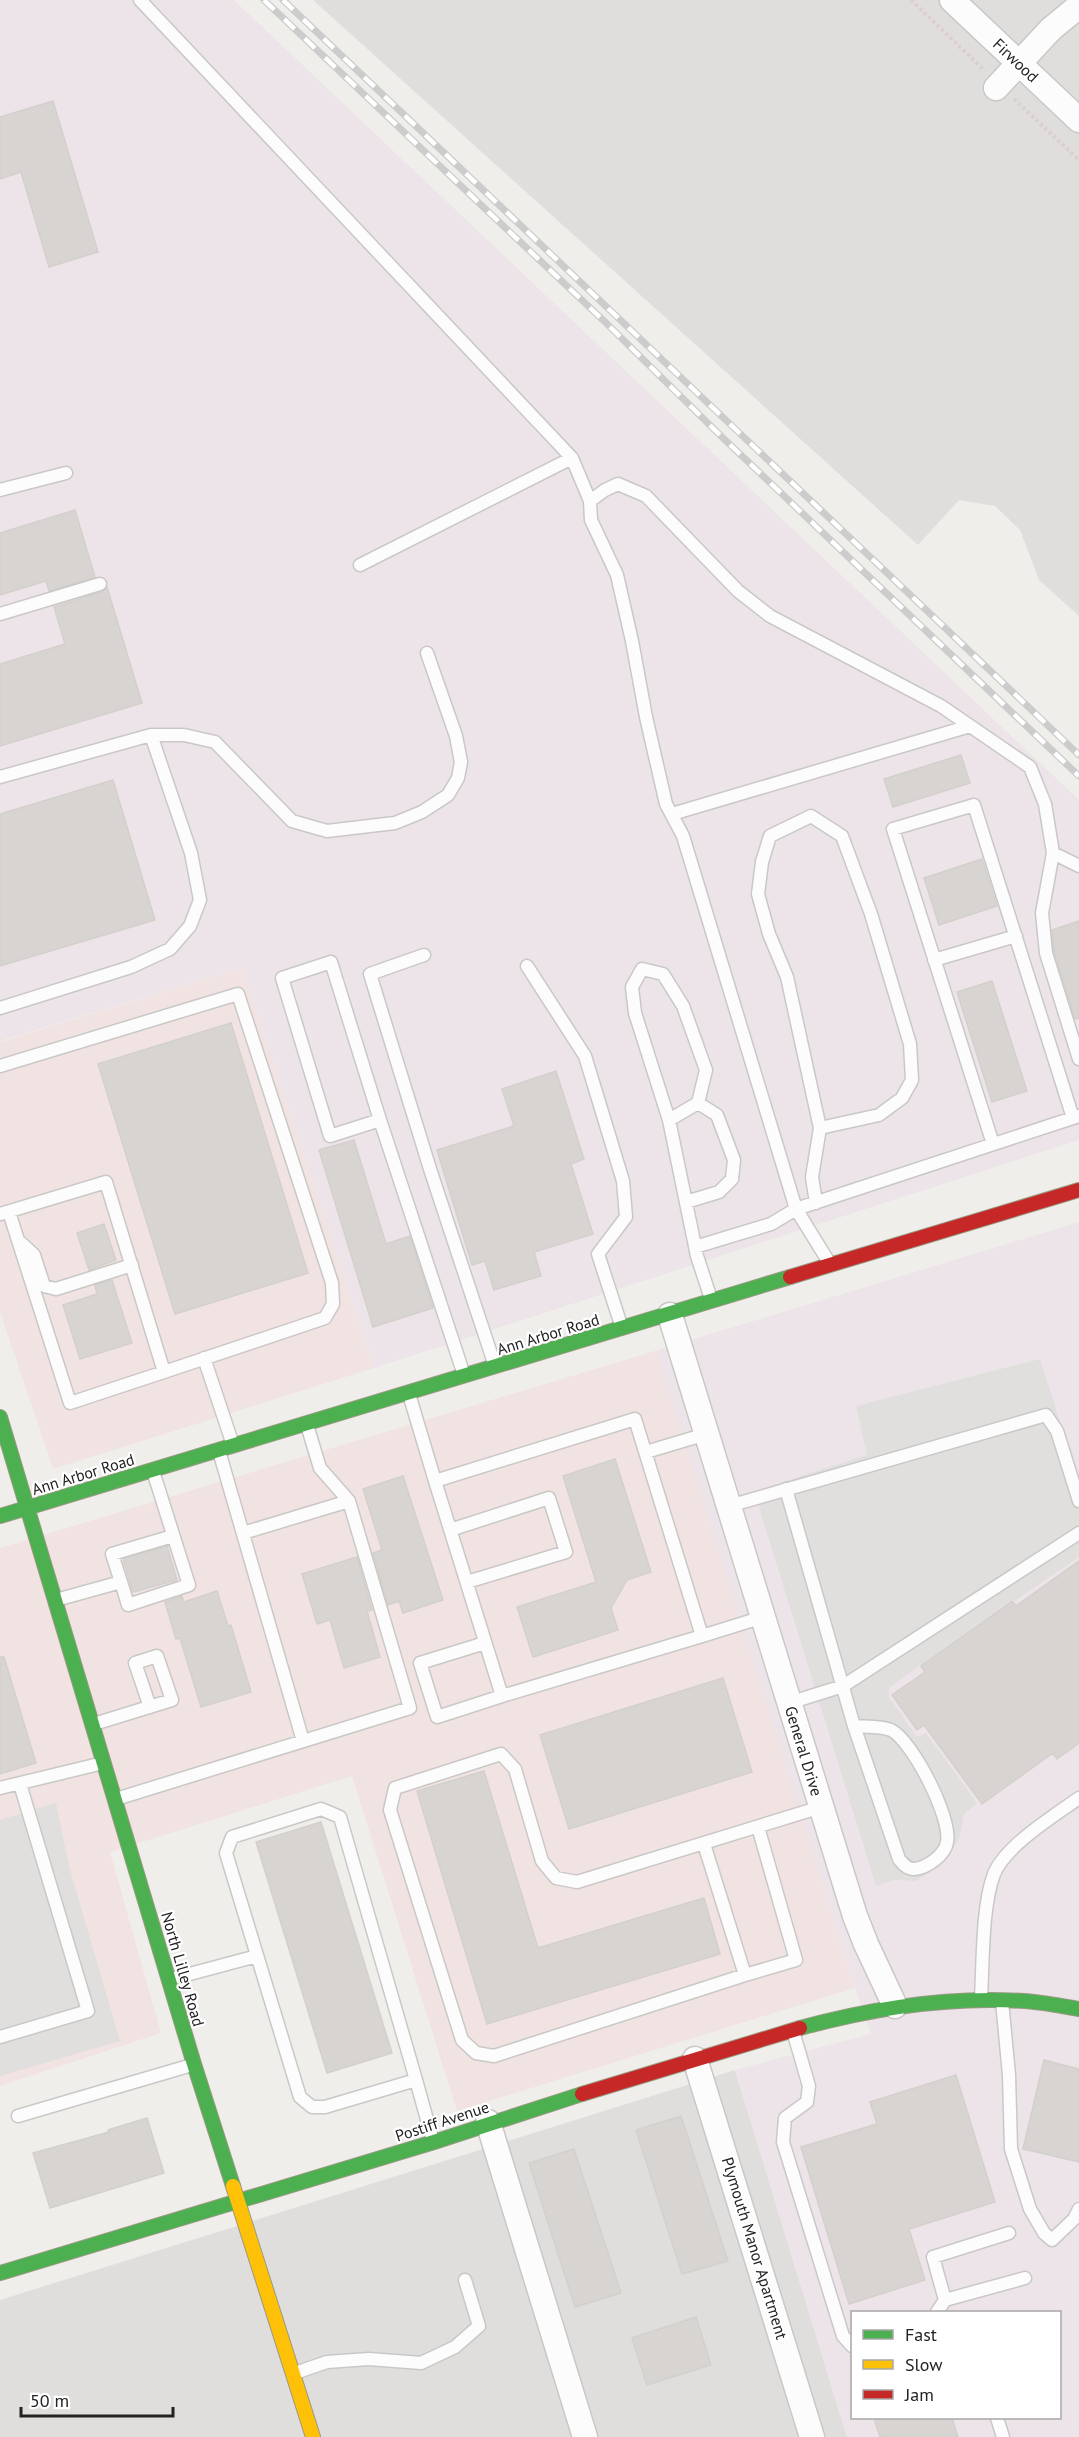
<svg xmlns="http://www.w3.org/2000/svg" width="1079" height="2437" viewBox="0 0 1079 2437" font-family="'PT Sans',sans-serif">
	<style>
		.residential { fill: #dfdedc }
		.commercial { fill: #f1e3e1 }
		.industrial { fill: #ede4e9; fill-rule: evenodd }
		.parking { fill: #e0dfde }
		.building { fill: #d7d4d2; stroke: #d3d0cc; stroke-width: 1.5 }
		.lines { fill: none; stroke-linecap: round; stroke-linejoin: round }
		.lane-casing { stroke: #c9c8c7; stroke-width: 15 }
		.street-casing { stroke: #c9c8c7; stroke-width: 27 }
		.fast-casing { stroke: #999a82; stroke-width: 16 }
		.slow-casing { stroke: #999a82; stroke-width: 16 }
		.jam-casing { stroke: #999a82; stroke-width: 16 }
		.path { stroke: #dccecd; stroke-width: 4; stroke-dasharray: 3 3; stroke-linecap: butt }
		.lane { stroke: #fdfcfc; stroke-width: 12 }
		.street { stroke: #fdfcfc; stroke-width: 24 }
		.fast { stroke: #4caf50; stroke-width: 14 }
		.slow { stroke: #ffc107; stroke-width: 14 }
		.jam { stroke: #c62828; stroke-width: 14 }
		.rail-casing { stroke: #ccc; stroke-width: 7 }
		.rail { stroke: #fff; stroke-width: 4.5; stroke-dasharray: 14; stroke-linecap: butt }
		.labels { text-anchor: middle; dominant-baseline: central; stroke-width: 4.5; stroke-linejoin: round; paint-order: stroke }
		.street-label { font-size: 16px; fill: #222; stroke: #fff }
	</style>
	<rect width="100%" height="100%" fill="#f0eeeb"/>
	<path class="residential" d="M313 0H1079V616L1039 580 1020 530 995 506 959 500 918 545Z
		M735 2070 847 2437H0V2300Z"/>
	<path class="commercial" d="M242 968 374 1368 53 1469 0 1312V1042Z
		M658 1350 855 1988 457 2111 352 1776 110 1852 161 2033 0 2086V1548Z"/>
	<path class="industrial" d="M0 0H234L1079 800V1140L374 1368 242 968 0 1041Z
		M1079 1222V2437H847L735 2070 871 2034 855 1988 660 1366 658 1350ZM852 2312H1060V2418H852Z"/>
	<path class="parking" d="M1040 1359 1079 1481V1557L1015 1601 1012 1599 889 1688V1697L917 1737 926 1733 977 1803 964 1814 960 1836 951 1852 929 1873 915 1881 894 1880 876 1886 754 1491 867 1455 856 1406Z
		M56 1803 69 1866 120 2041 0 2076V1820Z"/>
	<path class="building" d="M53 101 98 252 49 267 21 172 0 179V117Z
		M75 510 95 577 49 591 46 581 0 595V533Z
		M107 587 142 703 0 746V664L65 644 54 607 102 592Z
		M961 755 970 783 893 807 884 779Z
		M113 780 155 920 0 966V814Z
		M982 859 997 906 939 925 924 878Z
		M1079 921V1018L1075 1019 1054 951 1052 930Z
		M992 981 1027 1091 992 1102 957 992Z
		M231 1023 308 1273 175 1314 98 1064Z
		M556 1071 584 1159 571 1164 593 1234 534 1252 541 1276 494 1290 485 1261 472 1265 437 1150 514 1126 502 1089Z
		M354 1140 386 1244 410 1236 433 1308 373 1327 319 1150Z
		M104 1224 116 1260 89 1270 77 1233Z
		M112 1280 132 1343 80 1359 63 1305 97 1294 95 1285Z
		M615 1459 651 1572 627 1580 611 1608 618 1630 533 1657 517 1607 596 1582 563 1476Z
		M403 1476 443 1600 403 1613 399 1601 388 1605 373 1553 382 1550 363 1489Z
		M167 1546 177 1580 133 1592 123 1559Z
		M357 1557 372 1610 367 1611 380 1657 344 1668 330 1620 317 1624 302 1574Z
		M1079 1561V1743L1057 1759 1053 1753 982 1804 924 1725 917 1730 892 1695 925 1672 921 1666 1012 1601 1016 1606Z
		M217 1591 228 1626 231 1625 251 1692 201 1707 180 1638 176 1639 165 1602 182 1596 184 1602Z
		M0 1657H4L36 1763 0 1774Z
		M723 1678 752 1772 569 1829 540 1735Z
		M484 1771 538 1948 704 1898 720 1954 487 2024 417 1791Z
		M321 1822 392 2053 327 2073 256 1842Z
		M1044 2060 1079 2069V2162L1023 2149Z
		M956 2075 995 2202 909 2229 925 2280 849 2304 801 2147 877 2124 870 2102Z
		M681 2116 728 2261 682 2274 636 2130Z
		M147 2118 164 2173 50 2208 33 2153 109 2132 108 2130Z
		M574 2149 621 2293 575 2307 529 2163Z
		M696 2317 711 2365 647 2385 632 2338Z
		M874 2418H952L958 2437H880Z"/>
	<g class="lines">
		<g class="lane-casing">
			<path id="lane" d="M140 0 572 458 360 565
				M572 458 590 501 591 520 617 575 632 641 646 717 666 804 683 836 796 1209 830 1264
				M0 490 66 473
				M590 501 605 490 618 484 646 496 738 591 770 616 941 706 1030 767 1045 804 1053 853 1042 913 1046 953 1079 1059
				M0 614 100 584
				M0 777 151 735H184L215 742 292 821 327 831 395 823 422 812 448 795 458 778 461 762 456 736 427 653
				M672 814 970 726
				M1053 853 1079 866
				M424 955 370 974 430 1169 495 1366
				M934 960 1016 936
				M527 966 585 1056 623 1181 626 1217 598 1254 622 1328
				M0 1008 131 967 170 949 190 926 200 900 191 853 151 735
				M0 1066 238 994 332 1283 333 1304 325 1318 164 1372
				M380 1120 331 962 282 978 330 1136 380 1120 464 1375
				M669 1120 698 1103 706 1070 683 1006 663 974 642 969 632 987 635 1013 669 1120 697 1256 711 1299
				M993 1144 893 829 974 805 1073 1118
				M686 1202 719 1192 732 1179 734 1160 717 1115 698 1103
				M816 1203 812 1177 820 1128 787 977 769 934 758 894 762 862 770 836 811 816 842 836 871 914 910 1044 912 1080 902 1098 879 1115 820 1128
				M0 1214 106 1182 164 1372 70 1403 9 1212
				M20 1242 34 1255 44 1286 56 1289 132 1265
				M695 1247 771 1224 796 1209 1079 1116
				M204 1358 233 1445
				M409 1394 435 1481 635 1419 702 1636 763 1617
				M219 1451 303 1741
				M646 1452 706 1434
				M435 1481 502 1696 702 1636
				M786 1489 854 1726 899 1859C903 1864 907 1869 914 1869 927 1868 945 1855 947 1842 952 1819 913 1741 891 1730 881 1726 865 1727 854 1726
				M729 1506 1046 1415 1057 1431 1079 1501
				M450 1530 549 1498 566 1552 467 1582
				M243 1533 349 1501
				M121 1582 112 1554 173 1536
				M56 1600 121 1582 128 1605 189 1585 153 1471
				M485 1643 420 1663 437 1717 502 1696
				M789 1703 843 1686 1079 1533
				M94 1724 172 1700 157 1656 135 1663 150 1707
				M0 1788 103 1763
				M116 1799 410 1708 349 1501 320 1468 307 1425
				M704 1844 745 1975 494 2056 476 2053 462 2040 390 1810 395 1788 501 1754 515 1769 542 1861 556 1878 577 1882 821 1807
				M745 1975 796 1960 758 1827
				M171 1979 257 1956
				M981 1997C983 1963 982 1905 994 1874 1005 1846 1055 1815 1079 1798
				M1002 2001 1009 2075 1011 2149 1030 2209 1044 2233 1052 2240 1074 2219 1079 2209
				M793 2031 809 2086 807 2102 785 2118 783 2142 843 2336 852 2346
				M0 2037 88 2011 20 1784
				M416 2080 340 1817 321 1809 232 1837 226 1853 300 2097 312 2107H325L416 2080 433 2141
				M18 2116 192 2065
				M945 2300 1025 2278
				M937 2312 945 2300 933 2257 1009 2233
				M295 2373 327 2362 369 2359 421 2363 455 2347 479 2326 465 2280
				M997 2418 1003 2437"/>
		</g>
		<g class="street-casing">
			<path id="street" d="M952 0 1079 120
				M996 88 1051 29 1079 6
				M670 1315 855 1916 866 1944 895 2006
				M695 2059 812 2437
				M488 2122 585 2437"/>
		</g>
		<g class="fast-casing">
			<path id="fast" d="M0 1417 194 2064 233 2186
				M0 1516 790 1277
				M800 2028C873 2008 948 1996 1024 2001 1042 2002 1061 2006 1079 2009
				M0 2273 434 2142 582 2094"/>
		</g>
		<g class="slow-casing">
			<path id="slow" d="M233 2186 313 2437"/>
		</g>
		<g class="jam-casing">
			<path id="jam" d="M790 1277 1079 1190
				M582 2094 800 2028"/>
		</g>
		<path class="path" d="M911 0 985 71
			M1014 99 1079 160"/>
		<use href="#lane" class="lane"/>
		<use href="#street" class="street"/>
		<use href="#fast" class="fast"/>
		<use href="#slow" class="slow"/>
		<use href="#jam" class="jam"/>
		<g class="rail-casing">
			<path id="rail" d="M264 0 603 320 723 438 1079 776
				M283 0 1079 755"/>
		</g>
		<use href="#rail" class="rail"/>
	</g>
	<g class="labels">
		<g class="street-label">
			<text transform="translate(1016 60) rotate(43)">Firwood</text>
			<text transform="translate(548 1334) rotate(-17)">Ann Arbor Road</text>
			<text transform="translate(83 1474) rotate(-17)">Ann Arbor Road</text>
			<text transform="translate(804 1751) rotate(73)">General Drive</text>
			<text transform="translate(183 1969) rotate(74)">North Lilley Road</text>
			<text transform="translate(442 2121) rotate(-18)">Postiff Avenue</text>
			<text transform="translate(755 2248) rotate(73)">Plymouth Manor Apartment</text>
		</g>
	</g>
	<rect x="851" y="2311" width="210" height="108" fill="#ffffff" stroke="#a7a7a7" stroke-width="1.5"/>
	<rect x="863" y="2330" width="30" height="9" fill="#4caf50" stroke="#a7a7a7" stroke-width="1.5"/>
	<text x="905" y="2341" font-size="18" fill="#222222">Fast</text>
	<rect x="863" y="2360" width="30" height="9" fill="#ffc107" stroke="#a7a7a7" stroke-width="1.5"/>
	<text x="905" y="2371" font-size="18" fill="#222222">Slow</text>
	<rect x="863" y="2390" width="30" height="9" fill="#c62828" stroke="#a7a7a7" stroke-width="1.5"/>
	<text x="905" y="2401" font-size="18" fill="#222222">Jam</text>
	<path d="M21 2407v9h152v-9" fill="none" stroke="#222222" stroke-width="3"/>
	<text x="30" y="2407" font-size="18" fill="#222222" stroke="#ffffff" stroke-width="4.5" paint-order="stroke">50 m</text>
</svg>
